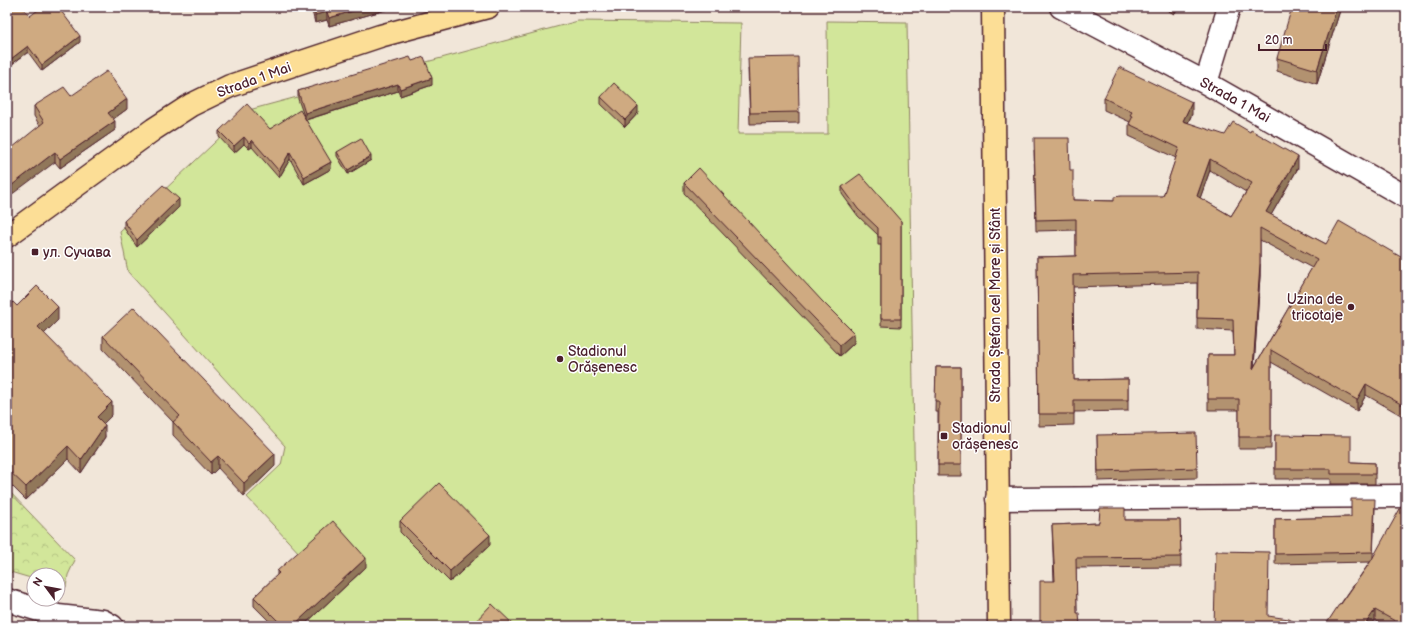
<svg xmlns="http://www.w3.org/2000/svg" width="1413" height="633" viewBox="0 0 1413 633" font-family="'Balsamiq Sans',sans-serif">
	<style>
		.park { fill: url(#park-crowns); stroke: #8e8262 }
		.pitch { fill: #d2e69a; stroke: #8e8262 }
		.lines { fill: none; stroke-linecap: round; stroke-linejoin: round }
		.minor-casing { stroke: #4a1f2b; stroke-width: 25 }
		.major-casing { stroke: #4a1f2b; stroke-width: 25 }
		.minor { stroke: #fff; stroke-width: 22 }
		.major { stroke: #fcde96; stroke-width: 22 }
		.wall { fill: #b2926f; stroke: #4a1f2b; fill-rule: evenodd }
		.shaded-wall { fill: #91775a; stroke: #4a1f2b }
		.building { fill: #cfaa81; stroke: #4a1f2b; fill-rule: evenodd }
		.poi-dot { fill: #4a1f2b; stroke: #fff; stroke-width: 1.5 }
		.labels { text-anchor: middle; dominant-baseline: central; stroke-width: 3; stroke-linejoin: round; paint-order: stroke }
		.street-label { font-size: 14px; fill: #4a1f2b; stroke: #fff }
		.poi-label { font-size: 14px; fill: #4a1f2b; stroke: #fff; text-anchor: start }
	</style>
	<defs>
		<pattern id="park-crowns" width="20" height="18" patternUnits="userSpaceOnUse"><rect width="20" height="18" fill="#d2e69a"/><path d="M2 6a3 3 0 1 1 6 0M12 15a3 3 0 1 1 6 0" fill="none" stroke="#b6c585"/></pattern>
	</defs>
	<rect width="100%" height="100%" fill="#f1e6d9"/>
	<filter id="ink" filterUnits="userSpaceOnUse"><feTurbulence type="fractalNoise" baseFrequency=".025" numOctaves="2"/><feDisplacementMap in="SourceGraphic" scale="8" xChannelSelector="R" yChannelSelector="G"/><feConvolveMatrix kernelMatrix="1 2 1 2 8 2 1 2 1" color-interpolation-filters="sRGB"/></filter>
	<g filter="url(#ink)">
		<path class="park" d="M7 489 75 560 68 575 66 587 58 585V575H34V579L7 571Z"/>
		<path class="pitch" d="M578 21 741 23 738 134H828L827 21 907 22 917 626H315L307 617 301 555 247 497 281 465 285 446 128 272 120 232 249 110Z"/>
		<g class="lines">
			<g class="minor-casing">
				<path id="minor" d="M1061 7 1206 83 1406 197
					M1206 83 1229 7
					M997 499 1406 496
					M7 600 58 616 103 621 112 626"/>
			</g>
			<g class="major-casing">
				<path id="major" d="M993 7 999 626
					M7 236 154 129 191 105 230 86 380 36 488 7"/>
			</g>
			<use href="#minor" class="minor"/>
			<use href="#major" class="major"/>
		</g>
		<path class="wall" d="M311 7H396L329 26 327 20 315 23Z
			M1162 7H1179L1174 14Z
			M1341 7 1317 84 1277 71V58Z
			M30 16 80 42 42 71 28 52 7 68Z
			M412 61 432 85 400 96 398 91 306 120 331 169 304 184 290 159 279 178 252 147 249 149 244 144 234 153 219 137V131L270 129 304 116 298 99V91Z
			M748 68 799 112V123L750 124Z
			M71 96 127 109 113 119 115 130 60 168 55 162 40 126 34 116V106Z
			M601 97 638 113 625 127 601 104Z
			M1104 98 1192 114 1188 123 1298 168 1271 215 1326 244 1406 260V418L1366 395 1357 411 1271 362V449H1239V410H1208V355H1234L1233 331 1197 329V283L1073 287 1074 380 1128 379V411L1074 412V425L1039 426 1037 257 1076 256V230L1036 231 1034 150 1070 170 1073 200 1114 201 1163 196 1176 158 1129 136V124L1130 122 1104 110ZM1210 170 1246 192 1231 216 1200 198ZM1260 240 1312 268 1254 367 1260 276Z
			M337 152 371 160 348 174 337 156Z
			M684 183 854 343 840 356 684 193Z
			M842 187 901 221V327L881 326V245H878V235L858 216 842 194Z
			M179 207 137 247 124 228V221Z
			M17 306 58 320 44 334 112 415 103 424 105 437 81 473 68 459 26 500 7 481V308Z
			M103 336 275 466 244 496 218 468 211 475 173 435V422L103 349Z
			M936 367H961V476H938V412H935Z
			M1097 435 1197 468V478L1098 481Z
			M1275 435 1351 462 1375 463V484H1331V479H1275Z
			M1375 509 1373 557 1406 626H1385L1375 620 1371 626H1325L1370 562 1275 564V519L1351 517Z
			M1125 520H1180L1181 567 1076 568 1077 613 1080 626 1054 581 1052 525 1099 523Z
			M400 521 490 545 450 582 400 532Z
			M366 567 303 626H274L254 606V597L277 575V571Z"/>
		<path class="shaded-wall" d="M367 7H396L329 26V18Z
			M1174 7H1179L1174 14Z
			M1337 7H1341L1317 84V70Z
			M327 12V20L315 23V15Z
			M80 36V42L42 71V65Z
			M28 46V52L7 68V62Z
			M432 78V85L400 96V89Z
			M398 84V91L305 120V113Z
			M127 99V109L108 123V113Z
			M1192 102V114L1183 133V121Z
			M638 106V113L625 127V120Z
			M115 121V130L60 168V159Z
			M244 137V144L234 153V146Z
			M252 140V147L249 149V143Z
			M55 152V162L7 198V189Z
			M290 152V159L279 178V171Z
			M371 156V160L348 174V170Z
			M1298 157V168L1266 224V212Z
			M1210 159V170L1197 207V196Z
			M331 162V169L304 184V177Z
			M179 199V207L137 247V240Z
			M1260 264V276L1253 380V369Z
			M58 307V320L38 340V327Z
			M854 333V343L840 356V345Z
			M1366 384V395L1357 411V400Z
			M112 402V415L97 430V417Z
			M105 425V437L81 473V460Z
			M68 446V459L26 500V487Z
			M275 454V466L244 496V483Z
			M218 456V468L211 475V462Z
			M490 535V545L450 582V571Z
			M366 558V567L303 626H293Z
			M1375 610V620L1371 626H1364Z"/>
		<path class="building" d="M7 7H22L30 16 42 7H58L80 36 42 65 28 46 7 62Z
			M313 7H367L329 18 327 12 315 15Z
			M1292 7H1337L1317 70 1277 58Z
			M410 57 412 61 424 57 432 78 400 89 398 84 305 113 298 91Z
			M798 57 799 112 750 113 748 58Z
			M1119 67 1192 102 1183 121 1225 135 1233 122 1250 132 1251 130 1298 157 1266 212 1326 244 1339 221 1406 260V407L1366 384 1357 400 1271 350V437H1239V399H1208V355H1234L1233 319 1197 318 1198 272 1073 275 1074 380 1128 379V400H1074V414H1039L1037 257 1076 256V219L1036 220 1034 138H1069L1070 170H1073V200L1114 201V197L1121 196H1163L1179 148 1129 124 1133 116 1130 115 1132 112 1104 98ZM1210 159 1252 183 1231 216 1197 196ZM1260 228 1317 259 1253 369 1260 264Z
			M107 71 127 99 108 113 115 121 60 159 55 152 7 189V152L44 122 34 106 64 87 71 96Z
			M614 83 638 106 625 120 601 97Z
			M247 104 270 129 300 110 331 162 304 177 290 152 279 171 252 140 249 143 244 137 234 146 219 131Z
			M361 138 371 156 348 170 337 152Z
			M699 168 822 301 854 333 840 345 684 183Z
			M860 174 901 221V319H881V237H878V228L858 209 842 187Z
			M163 185 179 199 137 240 124 221Z
			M37 286 58 307 38 327 112 402 97 417 105 425 81 460 68 446 26 487 7 469V308L13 302 17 306Z
			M134 307 275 454 244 483 218 456 211 462 173 422 180 416 103 336Z
			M936 367H961V465H938L939 401H935Z
			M1196 433 1197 468 1098 471 1097 435Z
			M1275 435 1351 436V462L1375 463V474H1331V469H1275Z
			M439 483 490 535 450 571 400 521Z
			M1406 498V626H1404L1375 610 1364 626H1325L1340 603 1341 604 1371 561Z
			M1351 499H1375L1373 552 1275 554V519L1351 517Z
			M1100 508H1125V520H1180L1181 557 1076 558 1077 613H1079L1080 626H1040V581H1055L1052 525 1099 523Z
			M333 521 366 558 293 626H283L254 597 279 573 277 571Z
			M1216 551 1269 552 1268 616 1289 619 1301 626H1214Z
			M492 604 515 626H477L474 623Z"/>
	</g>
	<g class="poi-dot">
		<rect x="31" y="248" width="8" height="8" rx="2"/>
		<circle cx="1351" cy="307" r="4"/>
		<circle cx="560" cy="359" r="4"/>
		<rect x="940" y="432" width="8" height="8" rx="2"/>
	</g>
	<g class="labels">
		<g class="street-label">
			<text transform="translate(254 80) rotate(-20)">Strada 1 Mai</text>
			<text transform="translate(1235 100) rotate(29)">Strada 1 Mai</text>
			<text transform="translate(995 305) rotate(-90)">Strada Ștefan cel Mare și Sfânt</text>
		</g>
		<g class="poi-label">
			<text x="43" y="252">ул. Сучава</text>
			<text x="1343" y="299" text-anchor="end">Uzina de<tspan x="1343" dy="16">tricotaje</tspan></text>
			<text x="568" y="351">Stadionul<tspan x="568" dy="16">Orășenesc</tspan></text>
			<text x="952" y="428">Stadionul<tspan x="952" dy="16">orășenesc</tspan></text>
		</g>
	</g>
	<rect width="1413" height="633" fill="none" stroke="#fff" stroke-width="24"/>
	<rect x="12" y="12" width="1389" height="609" fill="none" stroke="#4a1f2b" stroke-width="1.5" filter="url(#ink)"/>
	<g transform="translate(46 587) rotate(302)"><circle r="19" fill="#ffffff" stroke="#b7a5aa"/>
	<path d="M0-3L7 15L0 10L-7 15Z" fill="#4a1f2b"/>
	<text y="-6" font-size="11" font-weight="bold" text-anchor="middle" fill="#4a1f2b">N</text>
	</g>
	<path d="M1259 44v6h67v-6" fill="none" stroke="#4a1f2b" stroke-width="2"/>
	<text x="1265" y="44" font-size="12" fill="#4a1f2b" stroke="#ffffff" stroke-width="3" paint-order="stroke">20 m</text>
</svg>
